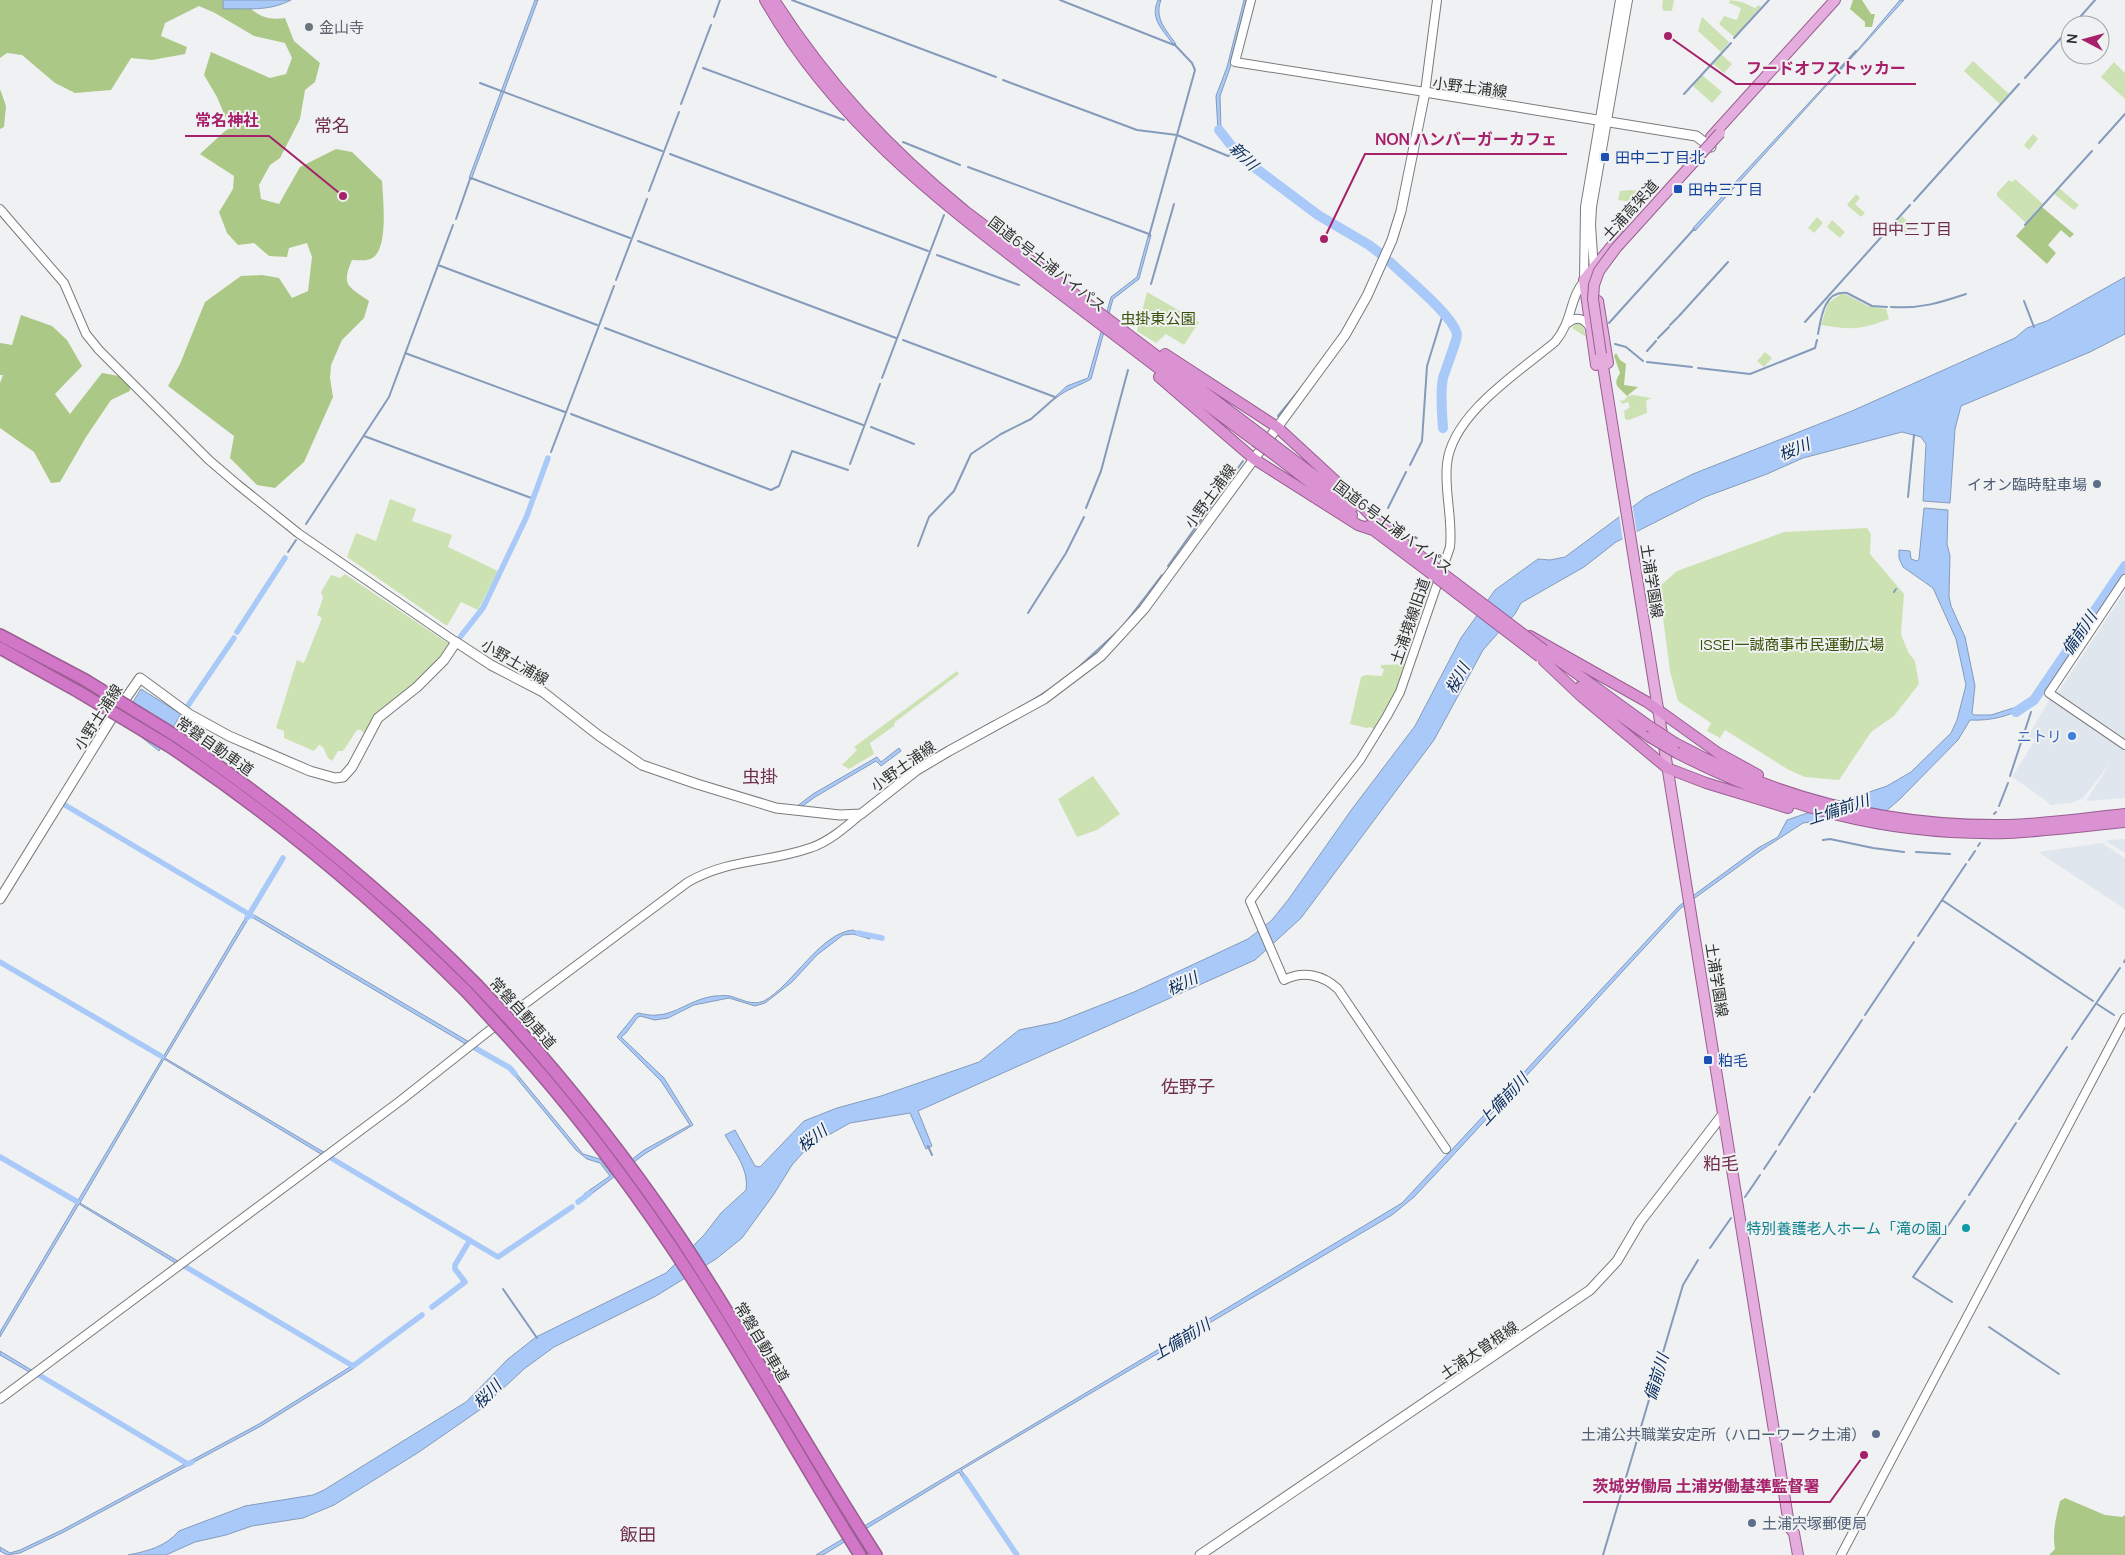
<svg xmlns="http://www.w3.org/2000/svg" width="2125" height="1555" viewBox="0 0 2125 1555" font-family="Manrope,'Noto Sans JP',sans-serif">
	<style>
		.built { fill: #e0e6ee }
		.green { fill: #cde2b3 }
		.forest { fill: #acc886 }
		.water { fill: #a9c9f8; stroke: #849bbc }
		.pier { fill: #f0f1f2 }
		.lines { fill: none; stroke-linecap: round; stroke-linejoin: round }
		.stream { stroke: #849bbc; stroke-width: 2 }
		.canal { stroke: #a9c9f8; stroke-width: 5.5 }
		.river { stroke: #a9c9f8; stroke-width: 10 }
		.tertiary-casing { stroke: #7a7b7c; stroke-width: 10 }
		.secondary-casing { stroke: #7a7b7c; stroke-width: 11 }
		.primary-casing { stroke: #995e92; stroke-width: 12 }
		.trunk-casing { stroke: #995e92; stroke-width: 12 }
		.motorway-casing { stroke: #995e92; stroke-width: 14 }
		.tertiary { stroke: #fff; stroke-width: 8 }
		.secondary { stroke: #fff; stroke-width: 9 }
		.primary { stroke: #e4addd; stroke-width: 10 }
		.trunk { stroke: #db92d2; stroke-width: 10 }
		.motorway { stroke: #d276c7; stroke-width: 11 }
		.primary-bridge-casing { stroke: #995e92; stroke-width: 12; stroke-linecap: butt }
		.trunk-bridge-casing { stroke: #995e92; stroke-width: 12; stroke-linecap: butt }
		.motorway-bridge-casing { stroke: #995e92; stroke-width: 14; stroke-linecap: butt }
		.primary-bridge { stroke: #e4addd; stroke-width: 10 }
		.trunk-bridge { stroke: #db92d2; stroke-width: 10 }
		.motorway-bridge { stroke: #d276c7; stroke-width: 11 }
		.worship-dot { fill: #6b7280; stroke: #f0f1f2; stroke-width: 2 }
		.transit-dot { fill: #1a4fb4; stroke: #f0f1f2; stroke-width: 2 }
		.service-dot { fill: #5c6f8a; stroke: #f0f1f2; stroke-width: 2 }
		.shop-dot { fill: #3f7fe0; stroke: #f0f1f2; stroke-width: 2 }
		.culture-dot { fill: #0f9aa8; stroke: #f0f1f2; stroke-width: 2 }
		.labels { text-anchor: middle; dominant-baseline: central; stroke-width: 4; stroke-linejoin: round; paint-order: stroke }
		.worship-label { font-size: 15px; fill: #5b616d; stroke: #f0f1f2; text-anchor: start }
		.street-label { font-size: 15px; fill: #2f3030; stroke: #f0f1f2 }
		.transit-label { font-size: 15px; fill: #164399; stroke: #f0f1f2; text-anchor: start }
		.park-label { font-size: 15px; fill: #374f04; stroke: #f0f1f2 }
		.service-label { font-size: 15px; fill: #4e5e75; stroke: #f0f1f2; text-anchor: end }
		.shop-label { font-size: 15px; fill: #366cbe; stroke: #f0f1f2; text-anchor: end }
		.culture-label { font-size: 15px; fill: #0d838f; stroke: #f0f1f2; text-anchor: end }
		.water-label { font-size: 16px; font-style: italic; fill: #062b5d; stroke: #f0f1f2 }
		.neighbourhood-label { font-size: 16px; fill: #702f4e; stroke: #f0f1f2 }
		.quarter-label { font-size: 18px; fill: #702f4e; stroke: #f0f1f2 }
		.leader { fill: none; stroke: #a6206a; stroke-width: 2 }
		.callout-dot { fill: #a6206a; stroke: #f0f1f2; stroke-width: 2 }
		.callout-label { font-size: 16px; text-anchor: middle; font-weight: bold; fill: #a6206a; stroke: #f0f1f2; stroke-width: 4; stroke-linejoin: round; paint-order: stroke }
	</style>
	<rect width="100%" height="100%" fill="#f0f1f2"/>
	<path class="built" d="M2125 591V739L2057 694Z
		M2051 697 2125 747V798L2086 801 2111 762 2083 798 2071 803 2050 805 2048 802 2012 777 2035 740 2028 736Z
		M2125 839V853L2107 842 2108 840Z
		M2102 843 2125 858V909L2038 852Z"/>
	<path class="green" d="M1663 0H1674L1672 11H1664L1662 8Z
		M1730 0 1742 2 1755 8 1759 5 1761 7 1734 37 1719 24 1724 16 1737 20 1741 8 1729 3Z
		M1702 17 1729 42 1721 52 1698 31Z
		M1721 54 1732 64 1724 73 1713 64Z
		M1973 61 2009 94 2000 104 1964 71Z
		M2114 62 2125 73V99L2101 77Z
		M1702 75 1722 92 1712 103 1693 86Z
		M2033 134 2038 139 2029 150 2024 145Z
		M2015 179 2043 204 2026 223 1997 196V193L2009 180 2012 182Z
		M2059 188 2079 205 2074 210 2054 194Z
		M1631 190 1650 193 1640 203 1618 200 1620 191Z
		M1856 194 1860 198 1855 204 1865 213 1861 217 1847 205Z
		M1902 216 1912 226 1903 235 1893 226Z
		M1817 217 1823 223 1814 233 1808 228Z
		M1832 220 1845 232 1840 238 1827 227Z
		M1147 292 1199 322 1184 345 1166 334 1156 343 1137 331Z
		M1841 294H1845L1868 306 1886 309 1889 319C1860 330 1852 330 1821 325L1828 303Z
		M1577 322 1583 325 1586 337 1572 328Z
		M1765 352 1772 358 1764 367 1757 361Z
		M1633 395 1651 398 1646 401 1647 413 1629 420 1625 419 1624 411 1630 407 1628 402 1622 404 1620 400 1623 401 1628 396Z
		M390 499 416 509 412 521 452 535 448 547 498 571 478 610 461 602 447 626 347 557 356 533 376 541Z
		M1867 528 1871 534 1870 554 1904 594 1901 634 1908 652 1915 661 1919 684 1894 716 1871 732 1839 780 1805 777 1789 770 1725 730 1720 738 1707 731 1711 723 1678 701 1670 671 1659 587 1677 571 1784 532Z
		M345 574 449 644C441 659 430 672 417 683 397 700 377 709 366 735L361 730H357L343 751H338L332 761 328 758 323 747 319 745 314 751 284 738V731L276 728 297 660 304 663 322 618 317 615 323 598 321 592 331 575 340 578Z
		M1409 664 1399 691 1376 730 1370 727 1367 728 1350 724 1361 677 1366 675 1382 676 1384 669 1381 668V665Z
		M957 671 959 674 895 722 894 726 870 743 874 754 849 769 842 765 857 750 854 747Z
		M1093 776 1120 814 1097 830 1077 837 1058 799Z"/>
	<path class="forest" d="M0 0H241C256 14 264 21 285 18L294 41 320 63 315 82 305 90 300 119 280 158 270 165 259 185 261 199 279 204 300 167 336 149 352 152 382 181C383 198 388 243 375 256 368 262 360 260 352 260 341 286 348 286 369 301L364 318 342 340 331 365 330 378 333 397 304 462 275 488 257 485 230 458 234 436 168 386 180 364 205 302 241 276 262 275 279 278 292 298 308 291 312 257 307 243 289 248 287 257 269 256 254 243 238 245 227 233 219 212 233 189 234 176 200 154 225 131 230 128 217 97 204 75 211 52 270 78 286 74 292 58 285 43 254 36 215 13 199 6 165 23 161 36 187 47 185 54 152 60 131 58 111 90 75 93 55 83 22 55 7 53 0 58Z
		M1853 0H1862L1871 14H1875L1872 27H1865V22L1850 9Z
		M0 89 6 106 4 127 0 129Z
		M2042 207 2074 234 2070 238 2061 230 2048 245 2056 253 2047 264 2016 236Z
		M21 315 52 326 67 340 82 366 55 394 70 414 102 373 130 378V391L111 400 86 437 60 482 51 483 34 452 0 428V383L3 375H0V343L12 345Z
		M1616 353 1620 360 1626 364 1624 385 1638 387 1627 396C1618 386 1612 386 1620 373L1614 356Z
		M2065 1498 2105 1515 2122 1517 2125 1515V1555H2049L2055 1549C2052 1532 2056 1518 2060 1501Z"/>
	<path class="water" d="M223 0H291C268 12 247 8 223 9Z
		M535 0H538L471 180 469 178Z
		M1158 0H1161C1154 18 1166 30 1176 44L1174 46C1164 30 1149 20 1158 0Z
		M1244 0H1247L1230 68 1220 96 1221 130 1229 139 1228 142 1218 131 1216 96 1227 67Z
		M1900 0H1904L1695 231 1693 228 1855 53Z
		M1149 233 1151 235 1139 279 1113 299 1091 379C1079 386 1067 389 1056 398H1054L1067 386 1088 378 1111 297 1137 277Z
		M2125 277V334L2090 352 1961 406 1955 429 1950 503 1923 501 1926 444 1921 437 1902 432 1803 458 1767 474 1705 497 1616 542 1584 567 1521 603 1515 614 1483 650 1434 740 1301 918 1255 960 918 1111 932 1146 926 1149 910 1113 850 1123 809 1146 792 1165 774 1194 742 1238 716 1259 656 1296 554 1347 524 1369 481 1409 419 1452 334 1505 303 1518 252 1526 226 1535 195 1542 166 1555H128C148 1551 165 1547 179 1531L245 1506 313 1495 324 1490 466 1402 508 1359 536 1337 666 1273 704 1235 721 1213 746 1190C749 1169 735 1153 725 1135L735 1130 755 1166 760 1167 804 1121 837 1108 881 1096 979 1062 1019 1030 1058 1022 1134 992 1248 939 1271 921 1288 900 1352 809 1415 726 1461 638 1495 590 1538 559 1550 560 1565 557 1646 497 1693 474 1852 411 2015 338 2027 328 2047 321Z
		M1924 508 1948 510 1947 544 1950 556 1949 596 1951 606 1965 637 1975 686 1972 713 1974 715H1991L2026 704 2027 707C2008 716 1992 721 1970 720L1958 740 1900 799 1885 812 1803 823 1760 851 1681 908 1446 1163 1414 1197 1392 1215 961 1470 966 1477 964 1480 959 1472 823 1555H816L1402 1203 1679 906 1758 848 1778 837 1787 820 1887 786 1911 772 1951 733 1957 720 1966 685 1956 639 1933 588 1903 567 1899 558V550L1910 551 1911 559 1917 561 1919 559Z
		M141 689 181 714 159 751 121 721Z
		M899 748 901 751 881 766 876 761 815 797 797 810 796 807 813 794 877 757 881 762Z
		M249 912 476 1046 474 1049 250 916 165 1058 332 1157 329 1159 311 1148 164 1059 80 1203 188 1267 185 1269 79 1204 0 1337V1332Z
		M853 930 870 939 853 934 843 935 817 955 792 982 765 1003 755 1006 729 998 694 1005 668 1018 655 1020 640 1016 637 1018 626 1033 621 1037 664 1078 693 1125 646 1153 586 1198 584 1194 610 1176 600 1163 587 1159 576 1150 510 1070 511 1067 583 1154 600 1159 612 1175 644 1150 690 1125 661 1081 617 1037 635 1015 638 1013C644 1014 651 1016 657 1015 675 1015 693 998 715 996 720 996 725 995 730 996 741 999 752 1006 764 1001 793 985 820 933 853 930Z
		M0 1351 38 1374V1377L0 1355Z
		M353 1365 354 1368 261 1426 62 1533 20 1553 7 1555 0 1551V1547L10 1553 20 1550 62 1530 259 1424Z"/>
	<path class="pier" d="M1632 504 1637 534 1623 541 1619 514Z"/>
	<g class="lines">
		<path class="stream" d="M792 0 996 77
			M1060 0 1174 45
			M714 17 720 0
			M2073 25 2095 0
			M1734 38 1769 0
			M703 68 844 120
			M1836 73 1856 51
			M2025 78 2070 28
			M1003 80 1137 130 1177 135 1228 156 1230 155V142
			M480 83 662 151
			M1684 94 1731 43
			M681 104 711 25
			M903 142 960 165
			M2099 143 2125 114
			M670 154 928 251
			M968 167 1149 234
			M471 178 630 238
			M649 191 679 112
			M1914 201 2019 84
			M456 219 470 179
			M2025 225 2092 151
			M1149 236 1195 70 1192 63 1174 44
			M638 241 896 338
			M937 255 1019 285
			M438 265 597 325
			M616 280 647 199
			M1151 284 1174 204
			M2024 301 2034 327
			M1891 307C1920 309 1939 303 1966 294
			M1679 316 1728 262
			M1805 322 1910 205
			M1609 323 1694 229
			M1670 325 1678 317
			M605 328 863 425
			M1818 334C1821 318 1824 290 1847 293L1872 306 1887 307
			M1658 338 1669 327
			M903 340 1055 397
			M1615 344 1626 347 1643 361
			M1647 351 1656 341
			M405 353 565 412
			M1647 362 1692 367
			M1698 368 1750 374 1815 348 1817 340
			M882 378 944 215
			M571 414 771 490 779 486 792 451 848 470
			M1278 416 1305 383
			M871 427 914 444
			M364 436 534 499
			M551 452 614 286
			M850 464 880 384
			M1410 465 1422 441 1427 366 1443 314
			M1908 497 1914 435
			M1086 508 1101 471 1128 370
			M1388 508 1406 472
			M306 524 389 397 453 225
			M918 546 929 517 954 491 971 454 1001 434 1031 419 1056 397
			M288 552 296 540
			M1168 566 1243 461
			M1894 592 1896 589
			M1028 613 1066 553 1084 517
			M1126 622 1162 575
			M1079 667 1118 631
			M1026 704 1052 688
			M922 761 994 721
			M2010 776 2031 712
			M1999 806 2008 783
			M1994 814 1996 812
			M1823 840 1830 839 1873 848 1904 852
			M1978 846 1980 843
			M1916 852 1950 854
			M1969 860 1975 851
			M1942 900 2093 1001
			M1918 936 1966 864
			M2124 962 2125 960
			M2097 1004 2114 1015
			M1865 1015 1914 942
			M2072 1039 2120 968
			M1814 1092 1862 1020
			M2019 1119 2067 1047
			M1779 1145 1810 1097
			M928 1146 932 1155
			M1764 1169 1776 1151
			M1969 1195 2016 1123
			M1745 1197 1760 1175
			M1710 1248 1731 1218
			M503 1289 537 1338
			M1952 1302 1913 1277 1965 1201
			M1989 1327 2059 1374
			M1603 1555 1683 1285 1698 1260"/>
		<path class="canal" d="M237 632 285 558
			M461 636 483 608 526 518 548 458
			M187 707 234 638
			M65 805 252 916
			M247 918 283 858
			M858 933 882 938
			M0 962 161 1056
			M475 1048 510 1068 515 1074
			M0 1157 76 1201
			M331 1158 498 1257 572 1207
			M578 1202 590 1193
			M186 1267 353 1366 422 1315
			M432 1307 465 1282 455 1269V1265L470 1240
			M39 1375 188 1464 192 1462
			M965 1478 1017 1555"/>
		<path class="river" d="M1219 130 1234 149 1250 164 1318 215 1369 245 1382 255
			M1390 262C1404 276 1455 317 1457 335 1458 337 1445 371 1443 378 1440 393 1442 413 1443 428
			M2016 712 2034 700 2125 566"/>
		<g class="tertiary-casing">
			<path id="tertiary" d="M1251 0 1235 62 1425 92 1437 0
				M0 209 64 283 86 334 99 350 209 460 237 484 298 533 456 642
				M1594 270 1591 225 1592 207 1628 0
				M1584 280 1585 207 1620 0
				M1568 323C1576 316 1585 318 1590 328
				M2125 579 2049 693 2125 745
				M1446 1149 1338 989C1323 975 1303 970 1284 980L1250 901 1360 760 1387 716 1400 692 1450 547C1453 519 1444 491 1447 464 1452 414 1519 372 1555 342 1573 321 1569 298 1585 280
				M0 1399 400 1101 490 1030 688 882C731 858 767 863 810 848 829 842 847 826 861 814
				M1841 1555 2125 1018"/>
		</g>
		<g class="secondary-casing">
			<path id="secondary" d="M0 899 110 721 140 678 189 714 229 736 310 771 335 778 343 777 352 767 378 718 417 687 444 660 456 642 491 665 543 692 598 735 642 765 697 784 776 808 840 815 861 814 917 770 949 751 1044 699 1101 656 1144 609 1345 335 1367 296 1392 240 1401 211 1425 92 1696 136 1711 147
				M1200 1555 1590 1290 1617 1261 1640 1222 1723 1114"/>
		</g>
		<g class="primary-casing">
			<path id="primary" d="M1711 137 1835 0
				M1598 301 1608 363
				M1601 354 1788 1518 1790 1528 1794 1533 1798 1555
				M1596 365 1584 280 1620 236"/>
		</g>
		<g class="trunk-casing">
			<path id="trunk" d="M765 0C834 121 937 199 1045 282 1115 335 1185 389 1255 441
				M774 0C828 84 888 148 965 211L1260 434
				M1165 354 1277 427 1354 498 1377 522
				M1159 377 1254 459 1358 525 1373 530
				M1274 445 1355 506
				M1269 451 1352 515
				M1373 519 1437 569
				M1368 526 1433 575
				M1530 636 1647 702 1718 753 1758 775
				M1547 652 1649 726
				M1544 661 1582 697 1667 768 1706 783 1788 808
				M1580 687 1650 737
				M1675 743C1778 799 1891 827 2008 825 2047 824 2086 818 2125 814
				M1677 753C1785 808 1885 836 2008 833 2047 831 2086 826 2125 822"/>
		</g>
		<g class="motorway-casing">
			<path id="motorway" d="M0 635 85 680
				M0 648 79 692
				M176 736C285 811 384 891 477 985
				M169 746C277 818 375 900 467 992
				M511 1021C572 1089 628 1160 679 1236 748 1340 808 1450 876 1555
				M501 1029C563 1096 619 1169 671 1246 738 1346 796 1453 860 1555"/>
		</g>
		<use href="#tertiary" class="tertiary"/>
		<use href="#secondary" class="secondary"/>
		<use href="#primary" class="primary"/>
		<use href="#trunk" class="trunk"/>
		<use href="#motorway" class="motorway"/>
		<g class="primary-bridge-casing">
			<path id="primary-bridge" d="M1601 354 1593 299 1594 285 1599 271 1616 248 1720 133"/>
		</g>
		<g class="trunk-bridge-casing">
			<path id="trunk-bridge" d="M1260 434 1274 445
				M1255 441 1269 451
				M1437 569 1544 650
				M1433 575 1540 657
				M1649 726 1675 743
				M1650 737 1677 753"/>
		</g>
		<g class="motorway-bridge-casing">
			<path id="motorway-bridge" d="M85 680 176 736
				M79 692 169 746
				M477 985 511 1021
				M467 992 501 1029"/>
		</g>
		<use href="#primary-bridge" class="primary-bridge"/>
		<use href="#trunk-bridge" class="trunk-bridge"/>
		<use href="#motorway-bridge" class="motorway-bridge"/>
	</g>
	<circle class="worship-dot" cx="309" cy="27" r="5"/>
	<g class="transit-dot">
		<rect x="1600" y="152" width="10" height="10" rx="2.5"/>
		<rect x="1673" y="184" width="10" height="10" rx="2.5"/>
		<rect x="1703" y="1055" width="10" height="10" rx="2.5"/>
	</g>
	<g class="service-dot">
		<circle cx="2097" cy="484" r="5"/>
		<circle cx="1876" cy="1434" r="5"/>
		<circle cx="1752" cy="1523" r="5"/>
	</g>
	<circle class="shop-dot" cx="2072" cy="736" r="5"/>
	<circle class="culture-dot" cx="1966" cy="1228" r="5"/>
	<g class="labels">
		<g class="worship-label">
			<text x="319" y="27">金山寺</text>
		</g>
		<g class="street-label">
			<text transform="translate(1470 87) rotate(7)">小野土浦線</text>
			<text transform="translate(1630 210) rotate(-48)">土浦高架道</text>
			<text transform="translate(1047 264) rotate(38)">国道6号土浦バイパス</text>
			<text transform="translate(1210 496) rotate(-54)">小野土浦線</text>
			<text transform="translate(1393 527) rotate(37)">国道6号土浦バイパス</text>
			<text transform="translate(1652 581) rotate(81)">土浦学園線</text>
			<text transform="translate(1410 621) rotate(-71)">土浦境線旧道</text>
			<text transform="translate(515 662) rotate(30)">小野土浦線</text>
			<text transform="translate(98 717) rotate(-57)">小野土浦線</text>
			<text transform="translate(215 746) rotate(35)">常磐自動車道</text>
			<text transform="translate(903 766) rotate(-35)">小野土浦線</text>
			<text transform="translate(1717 980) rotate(81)">土浦学園線</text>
			<text transform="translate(523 1013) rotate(48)">常磐自動車道</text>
			<text transform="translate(762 1342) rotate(59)">常磐自動車道</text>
			<text transform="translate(1479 1350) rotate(-34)">土浦大曽根線</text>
		</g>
		<g class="transit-label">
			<text x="1615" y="157">田中二丁目北</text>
			<text x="1688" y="189">田中三丁目</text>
			<text x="1718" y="1060">粕毛</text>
		</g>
		<g class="park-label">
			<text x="1158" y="318">虫掛東公園</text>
			<text x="1792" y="644">ISSEI一誠商事市民運動広場</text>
		</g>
		<g class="service-label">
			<text x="2087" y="484">イオン臨時駐車場</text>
			<text x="1866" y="1434">土浦公共職業安定所（ハローワーク土浦）</text>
			<text x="1762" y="1523" text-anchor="start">土浦宍塚郵便局</text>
		</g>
		<g class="shop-label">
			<text x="2062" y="736">ニトリ</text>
		</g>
		<g class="culture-label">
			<text x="1956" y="1228">特別養護老人ホーム「滝の園」</text>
		</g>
		<g class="water-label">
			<text transform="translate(1244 156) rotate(44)">新川</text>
			<text transform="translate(1794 449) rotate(-22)">桜川</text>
			<text transform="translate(2079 633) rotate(-56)">備前川</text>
			<text transform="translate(1457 678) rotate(-61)">桜川</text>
			<text transform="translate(1838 809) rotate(-18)">上備前川</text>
			<text transform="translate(1182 983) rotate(-25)">桜川</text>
			<text transform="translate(1503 1099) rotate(-47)">上備前川</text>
			<text transform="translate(812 1138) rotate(-38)">桜川</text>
			<text transform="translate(1181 1339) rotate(-31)">上備前川</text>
			<text transform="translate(1656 1377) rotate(-73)">備前川</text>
			<text transform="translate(487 1394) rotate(-46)">桜川</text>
		</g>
		<g class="neighbourhood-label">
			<text x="1912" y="229">田中三丁目</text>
		</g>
		<g class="quarter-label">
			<text x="332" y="125">常名</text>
			<text x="760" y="776">虫掛</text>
			<text x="1188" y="1086">佐野子</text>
			<text x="1721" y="1163">粕毛</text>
			<text x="638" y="1534">飯田</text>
		</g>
	</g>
	<path class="leader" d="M1668 36L1736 84H1916M343 196L269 136H185M1324 239L1365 154H1567M1864 1455L1830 1502H1583"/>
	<g class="callout-dot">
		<circle cx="1668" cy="36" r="5"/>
		<circle cx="343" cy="196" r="5"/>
		<circle cx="1324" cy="239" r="5"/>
		<circle cx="1864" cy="1455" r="5"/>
	</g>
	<g class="callout-label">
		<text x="1826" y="74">フードオフストッカー</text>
		<text x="227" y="126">常名神社</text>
		<text x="1466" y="145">NON ハンバーガーカフェ</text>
		<text x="1706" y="1492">茨城労働局 土浦労働基準監督署</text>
	</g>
	<g transform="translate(2085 40) rotate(276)"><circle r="24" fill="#f0f1f2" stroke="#a3a4a4"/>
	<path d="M0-4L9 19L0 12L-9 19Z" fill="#a6206a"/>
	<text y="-8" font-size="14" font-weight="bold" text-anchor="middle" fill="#2f3030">N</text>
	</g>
</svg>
